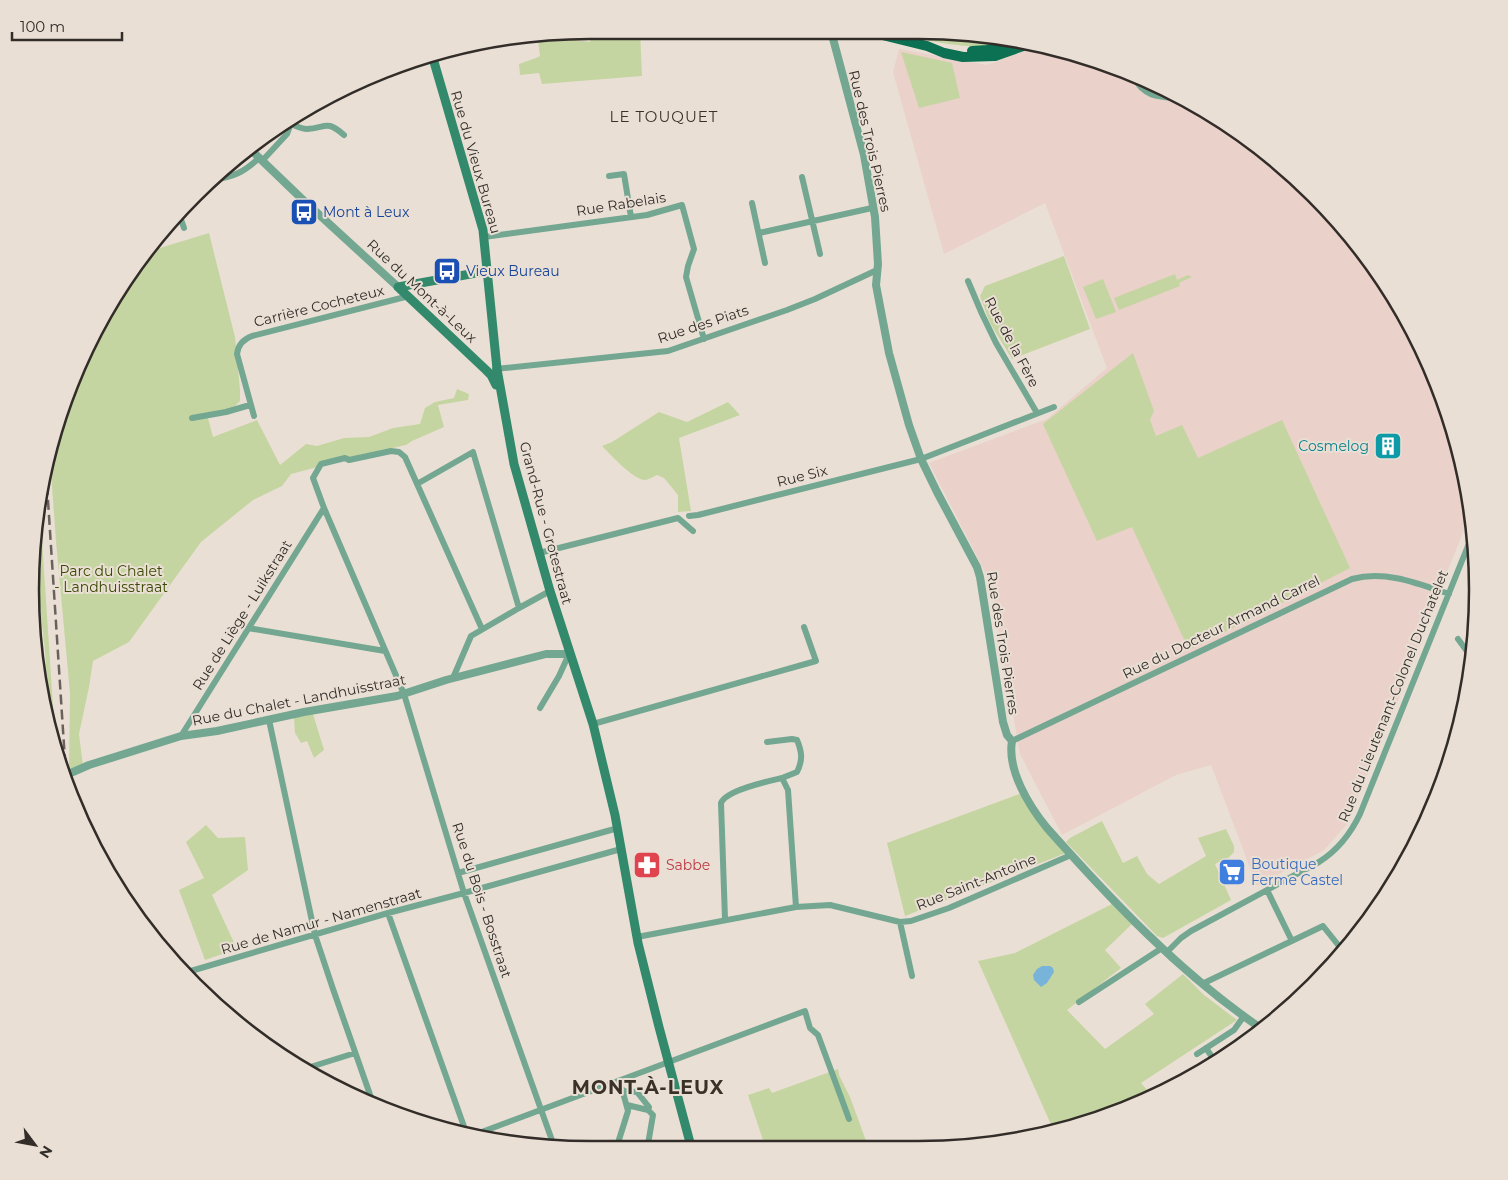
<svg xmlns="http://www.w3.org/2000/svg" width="1508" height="1180" viewBox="0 0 1508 1180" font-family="Montserrat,sans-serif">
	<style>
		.industrial { fill: #ead1c9 }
		.green { fill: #c5d5a1 }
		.water { fill: #78b4d9 }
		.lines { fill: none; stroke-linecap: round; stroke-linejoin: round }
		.minor { stroke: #73a791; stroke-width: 6 }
		.tertiary { stroke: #73a791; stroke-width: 8 }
		.secondary { stroke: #32896b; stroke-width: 9 }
		.primary { stroke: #0c7053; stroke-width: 10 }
		.rail { stroke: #69625c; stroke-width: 2.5; stroke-dasharray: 10 5; stroke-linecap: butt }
		.labels { text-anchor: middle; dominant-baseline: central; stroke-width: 4; stroke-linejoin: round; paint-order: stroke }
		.street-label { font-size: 14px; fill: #322d29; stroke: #eadfd4 }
		.transit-label { font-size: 14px; fill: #164399; stroke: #eadfd4; text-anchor: start }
		.culture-label { font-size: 14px; fill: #0d838f; stroke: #eadfd4; text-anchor: end }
		.park-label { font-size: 14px; fill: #394802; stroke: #eadfd4 }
		.shop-label { font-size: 14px; fill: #366cbe; stroke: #eadfd4; text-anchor: start }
		.health-label { font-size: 14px; fill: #be3a42; stroke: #eadfd4; text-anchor: start }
		.neighbourhood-label { font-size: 15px; letter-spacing: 1px; fill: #3a3229; stroke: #eadfd4 }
		.district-label { font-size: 19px; font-weight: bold; letter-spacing: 1px; fill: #3a3229; stroke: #eadfd4 }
		.rim { fill: none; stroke: #322d29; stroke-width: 2.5 }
	</style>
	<rect width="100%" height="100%" fill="#eadfd4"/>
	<path class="industrial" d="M1034 47 1098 60 1198 105 1287 169 1339 221 1403 310 1448 410 1470 502 1467 522 1444 580 1400 696 1347 824 1324 850 1257 886 1211 765 1176 775 1062 835 1020 754 990 582 929 463 1047 419 1107 368 1045 203 944 254 893 72 899 49 987 65Z"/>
	<path class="green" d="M590 30H640L642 76 542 84 539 73 520 75 519 64 536 58 540 56 538 40 566 39 590 42Z
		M921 31H954L1008 42C979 51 949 44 919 39Z
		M901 52 952 63 960 98 919 108Z
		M209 233 235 337 240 390V401L235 406 208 418 213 437 257 420 280 465 306 444 317 446 344 438 369 437 393 428 420 424 425 408 435 402 454 398 457 389 469 394 468 400 438 405 444 427 412 441 406 445 375 452 291 474 282 486 253 500 201 542 129 642 93 661 89 687 79 734 83 766 69 769 70 693 56 541 49 445 105 310 150 251Z
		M1064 256 1090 329 1012 359 990 323 980 296 985 286Z
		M1175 274 1177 280 1188 275 1192 277 1179 283 1180 286 1119 310 1114 298Z
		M1103 279 1116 312 1096 319 1083 287Z
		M1133 353 1154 411 1150 420 1156 436 1182 425 1198 458 1282 420 1350 568 1189 650 1132 527 1097 541 1043 424Z
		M728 402 740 415 679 438 691 511 678 512V495L664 478 657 475C653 477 649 479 646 480 634 481 610 454 602 446L612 442 659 412 687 422Z
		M40 510 56 752 51 740 45 651 38 587 33 564Z
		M313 714 324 750 314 758 307 741 301 743 295 733 294 718Z
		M1022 793 1066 853 905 916 887 843Z
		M1102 821 1123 863 1137 856 1147 874 1159 884 1206 856 1198 838 1226 829 1234 846V852L1228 858 1215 864 1231 900 1163 938 1157 936 1066 842 1070 838Z
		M206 825 218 838 245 837 248 870 212 895 237 949 205 960 179 890 204 878 186 842Z
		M1112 904 1132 924 1105 950 1121 968 1067 1010 1105 1049 1154 1014 1145 1004 1183 974 1204 995 1237 1020 1141 1083 1152 1096 1098 1120 1053 1129 978 961 1015 953Z
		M838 1069 839 1075 850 1097 869 1149H766L748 1095 769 1088 772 1093Z"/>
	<path class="water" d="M1042 966H1050L1053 968 1054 972 1047 983 1041 987 1034 980 1033 975 1037 969Z"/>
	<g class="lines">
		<path class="minor" d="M291 124C296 126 302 129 307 129 326 128 326 119 344 135
			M262 161 287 134 293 118
			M609 176 624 174 631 217
			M802 177 820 254
			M214 179C233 178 245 171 259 158
			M752 203 765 263
			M179 214 184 228
			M759 233 872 208
			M484 237 647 215 682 205 694 249 688 266 686 277 704 339
			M968 281 982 314 996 343 1037 413
			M495 369 668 351 787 310 815 299 877 270
			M254 416 237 354C238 345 244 339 252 336L409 296
			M192 418 226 412 250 405
			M417 484 473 452 519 608
			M689 516 698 515 921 459 1054 407
			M539 553 678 518 693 531
			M248 628 385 651
			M482 629 405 457 399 452 391 451 349 460 345 458 321 464 313 478 324 508 404 694 464 893 554 1146
			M1458 639 1472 658
			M453 678 471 636 519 608 550 591
			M540 708 559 676 569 654
			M269 720 315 935 333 989 374 1106
			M593 724 816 661 804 627
			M181 736 324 508
			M1012 741 1352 579C1385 570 1417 583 1449 594
			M767 742 792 739 797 740C802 752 803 760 797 772L782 778
			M458 873 618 828
			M1267 890 1292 941
			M388 913 467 1135
			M725 919 721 803C726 790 769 781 782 778L788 790 796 907
			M900 922 912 976
			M637 937 796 907 830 905 900 922 911 921 949 908 1071 855
			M1167 952 1181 938 1191 931 1319 862C1338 850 1350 835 1360 814L1474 531
			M190 971 203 993
			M184 973 388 913 464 893 621 849
			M1202 984 1323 926 1343 951
			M1079 1002 1162 948
			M1206 1048 1214 1060
			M1197 1054 1234 1030 1244 1016
			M304 1069 355 1053
			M623 1091 637 1092 649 1107 648 1110 653 1115 647 1150
			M627 1105 648 1110
			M471 1136 805 1011 810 1028 818 1035 849 1119
			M618 1150 617 1146 628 1111 622 1089"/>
		<path class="tertiary" d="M831 31 864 155 875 217 878 264 876 285 889 353 909 425 921 459 937 492 977 567 980 577 1003 722 1007 735 1012 741C1007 770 1029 806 1047 828 1112 901 1181 974 1262 1029
			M1134 76C1145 97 1160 96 1180 97
			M251 150 301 198 398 287
			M66 775 89 765 181 736 217 731 304 712 397 696 446 680 546 654H569"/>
		<path class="secondary" d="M432 55 483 230 497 369 514 464 550 591 593 724 615 815 638 943 659 1027 692 1150
			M398 287 486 370 491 375 496 385
			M398 287 487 271"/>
		<path class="primary" d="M866 31 927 46 944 53 963 57 995 56 1026 45
			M972 51 987 50 1008 46"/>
		<path class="rail" d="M46 470 66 776"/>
	</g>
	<defs>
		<g id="bus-square" transform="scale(1.4375)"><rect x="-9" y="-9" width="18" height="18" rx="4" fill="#1a4fb4" stroke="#eadfd4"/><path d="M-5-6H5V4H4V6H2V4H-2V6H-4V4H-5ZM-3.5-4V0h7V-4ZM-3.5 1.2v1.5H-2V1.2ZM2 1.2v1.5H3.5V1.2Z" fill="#fff"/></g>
		<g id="building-square" transform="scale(1.4375)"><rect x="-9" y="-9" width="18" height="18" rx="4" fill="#0f9aa8" stroke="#eadfd4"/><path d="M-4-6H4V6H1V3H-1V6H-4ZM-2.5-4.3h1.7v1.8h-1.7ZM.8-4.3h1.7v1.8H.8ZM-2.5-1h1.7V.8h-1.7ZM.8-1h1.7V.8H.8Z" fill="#fff"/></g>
		<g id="pharmacy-square" transform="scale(1.4375)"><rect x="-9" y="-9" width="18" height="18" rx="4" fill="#e0444e" stroke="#eadfd4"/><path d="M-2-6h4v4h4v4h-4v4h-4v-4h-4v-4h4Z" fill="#fff"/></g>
		<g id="supermarket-square" transform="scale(1.4375)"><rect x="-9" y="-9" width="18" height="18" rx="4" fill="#3f7fe0" stroke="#eadfd4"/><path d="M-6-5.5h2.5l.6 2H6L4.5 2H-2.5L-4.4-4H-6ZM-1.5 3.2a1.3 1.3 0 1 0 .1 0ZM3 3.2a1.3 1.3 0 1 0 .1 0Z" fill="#fff"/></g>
	</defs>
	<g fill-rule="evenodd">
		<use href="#bus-square" x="304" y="212"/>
		<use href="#bus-square" x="447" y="271"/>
		<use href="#building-square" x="1388" y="446"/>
		<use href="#pharmacy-square" x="647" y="865"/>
		<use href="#supermarket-square" x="1232" y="872"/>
	</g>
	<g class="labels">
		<g class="street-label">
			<text transform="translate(870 141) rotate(77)">Rue des Trois Pierres</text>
			<text transform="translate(476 162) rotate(74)">Rue du Vieux Bureau</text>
			<text transform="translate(621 204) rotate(-9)">Rue Rabelais</text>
			<text transform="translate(422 291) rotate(43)">Rue du Mont-à-Leux</text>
			<text transform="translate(319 306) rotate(-14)">Carrière Cocheteux</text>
			<text transform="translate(703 324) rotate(-18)">Rue des Piats</text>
			<text transform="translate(1012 342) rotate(62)">Rue de la Fère</text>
			<text transform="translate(802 476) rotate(-14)">Rue Six</text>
			<text transform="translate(546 523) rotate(75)">Grand-Rue - Grotestraat</text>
			<text transform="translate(242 615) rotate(-58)">Rue de Liège - Luikstraat</text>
			<text transform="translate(1221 627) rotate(-26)">Rue du Docteur Armand Carrel</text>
			<text transform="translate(1003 643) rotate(81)">Rue des Trois Pierres</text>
			<text transform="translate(1393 696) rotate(-68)">Rue du Lieutenant-Colonel Duchatelet</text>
			<text transform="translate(299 700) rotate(-11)">Rue du Chalet - Landhuisstraat</text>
			<text transform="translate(976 882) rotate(-22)">Rue Saint-Antoine</text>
			<text transform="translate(482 900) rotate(72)">Rue du Bois - Bosstraat</text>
			<text transform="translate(321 921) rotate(-16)">Rue de Namur - Namenstraat</text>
		</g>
		<g class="transit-label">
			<text x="323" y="212">Mont à Leux</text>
			<text x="466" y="271">Vieux Bureau</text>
		</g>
		<g class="culture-label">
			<text x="1369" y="446">Cosmelog</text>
		</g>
		<g class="park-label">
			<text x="111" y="571">Parc du Chalet<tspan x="111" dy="16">- Landhuisstraat</tspan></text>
		</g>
		<g class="shop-label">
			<text x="1251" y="864">Boutique<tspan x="1251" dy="16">Ferme Castel</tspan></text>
		</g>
		<g class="health-label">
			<text x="666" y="865">Sabbe</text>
		</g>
		<g class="neighbourhood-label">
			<text x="664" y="116">LE TOUQUET</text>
		</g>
		<g class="district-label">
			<text x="648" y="1087">MONT-À-LEUX</text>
		</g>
	</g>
	<path d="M0 0H1508V1180H0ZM590 39H918A551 551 0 0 1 1469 590V590A551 551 0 0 1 918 1141H590A551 551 0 0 1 39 590V590A551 551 0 0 1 590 39Z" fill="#eadfd4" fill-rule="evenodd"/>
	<path class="rim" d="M590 39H918A551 551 0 0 1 1469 590V590A551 551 0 0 1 918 1141H590A551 551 0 0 1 39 590V590A551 551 0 0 1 590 39Z"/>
	<g transform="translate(35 1145) rotate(122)" stroke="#eadfd4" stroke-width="4" paint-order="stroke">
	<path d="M0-4L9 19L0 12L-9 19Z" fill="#322d29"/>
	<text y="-8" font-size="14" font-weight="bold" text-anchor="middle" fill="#322d29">N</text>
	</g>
	<path d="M12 32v8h110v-8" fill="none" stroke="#322d29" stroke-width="2.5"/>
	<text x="20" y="32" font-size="15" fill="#322d29" stroke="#eadfd4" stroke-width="4" paint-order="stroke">100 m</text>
</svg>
